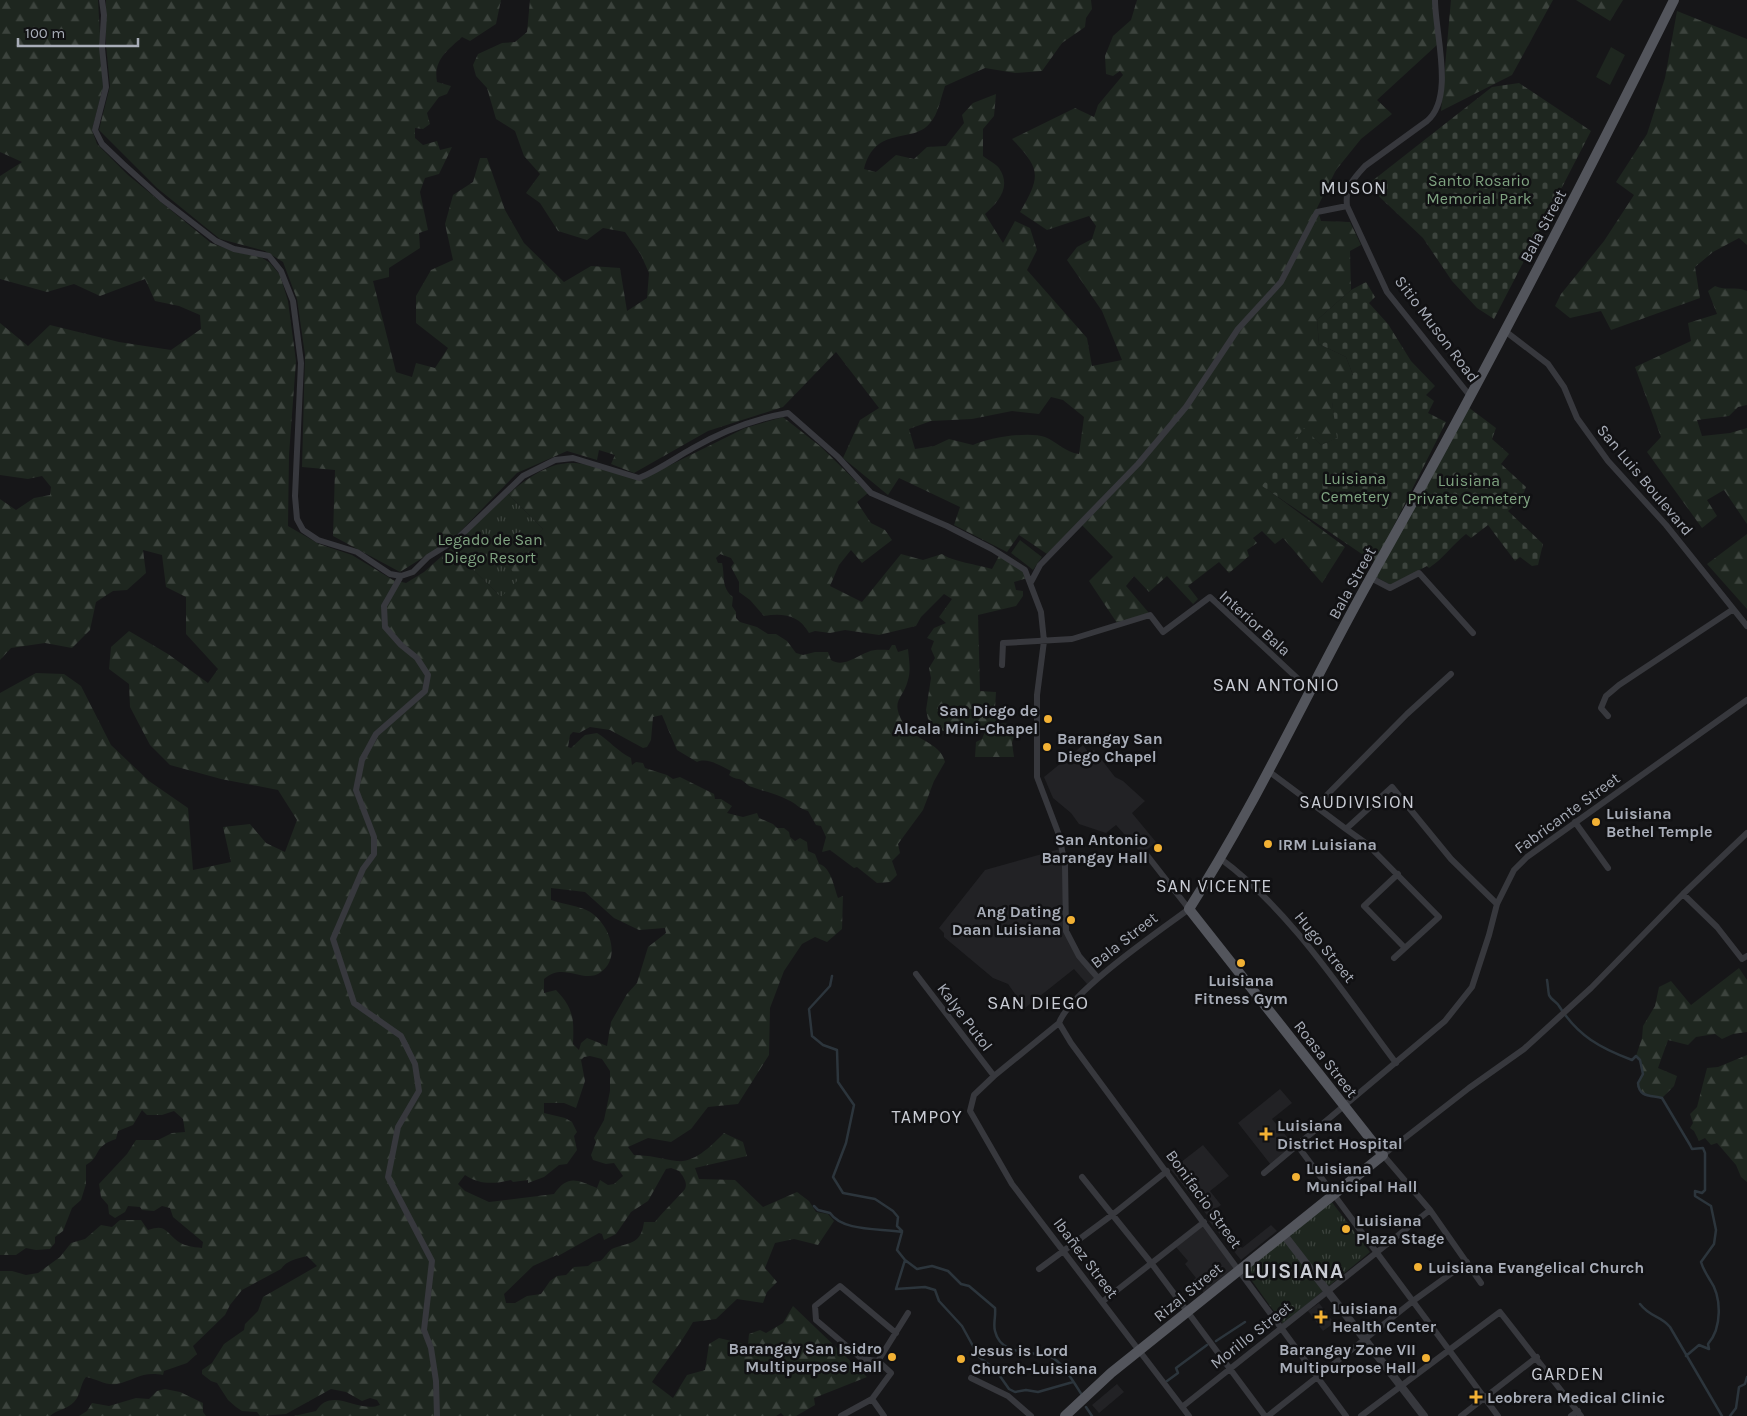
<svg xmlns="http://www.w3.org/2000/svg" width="1747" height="1416" viewBox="0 0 1747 1416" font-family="Karla,sans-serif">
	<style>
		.built { fill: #222225 }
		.grass { fill: #1e261f }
		.forest { fill: url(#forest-firs); fill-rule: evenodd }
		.cemetery { fill: url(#cemetery-stones) }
		.park { fill: url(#park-tufts) }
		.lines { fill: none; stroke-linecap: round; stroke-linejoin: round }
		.stream { stroke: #2c353c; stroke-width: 2.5 }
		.minor { stroke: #37383d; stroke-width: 6 }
		.tertiary { stroke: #37383d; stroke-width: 8 }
		.primary { stroke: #53555c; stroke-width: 10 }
		.poi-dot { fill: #f2b134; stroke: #111113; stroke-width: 2 }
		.labels { text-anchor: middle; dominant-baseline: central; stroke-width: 5; stroke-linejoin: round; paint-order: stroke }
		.park-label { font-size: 16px; fill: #7fa381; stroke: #111113 }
		.street-label { font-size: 16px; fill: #a8adb8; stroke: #111113 }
		.poi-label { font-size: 16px; font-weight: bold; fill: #a8adb8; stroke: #111113; text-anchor: start }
		.neighbourhood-label { font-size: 18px; letter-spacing: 1px; fill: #c9ccd4; stroke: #111113 }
		.quarter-label { font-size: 19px; letter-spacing: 1px; fill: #c9ccd4; stroke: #111113 }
		.district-label { font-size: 21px; font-weight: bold; letter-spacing: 1px; fill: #c9ccd4; stroke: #111113 }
	</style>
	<defs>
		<pattern id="forest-firs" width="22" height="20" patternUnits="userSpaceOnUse" patternTransform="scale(1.25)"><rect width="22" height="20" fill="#1e261f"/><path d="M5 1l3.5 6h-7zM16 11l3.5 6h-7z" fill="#3c433d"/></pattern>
		<pattern id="cemetery-stones" width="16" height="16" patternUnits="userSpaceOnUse" patternTransform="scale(1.25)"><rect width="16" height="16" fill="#1e261f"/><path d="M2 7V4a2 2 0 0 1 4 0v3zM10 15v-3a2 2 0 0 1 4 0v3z" fill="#3c433d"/></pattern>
		<pattern id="park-tufts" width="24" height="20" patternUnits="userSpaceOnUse" patternTransform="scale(1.25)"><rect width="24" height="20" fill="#1e261f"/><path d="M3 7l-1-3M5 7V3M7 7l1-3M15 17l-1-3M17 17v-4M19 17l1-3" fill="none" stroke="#3c433d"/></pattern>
	</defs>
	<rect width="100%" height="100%" fill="#161618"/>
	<path class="built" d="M1083 745 1088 752 1094 750 1115 777 1123 781 1145 801 1132 813 1156 842 1142 854 1116 825 1106 833 1079 824 1071 813 1053 798 1044 777Z
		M1060 849 1064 871V931L1096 977 1087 984 1074 969 1025 1008 1008 984 993 978 944 937V933L939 928 985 870Z
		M1280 1089 1292 1103 1272 1119 1294 1145 1271 1165 1238 1123Z
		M1203 1145 1229 1176 1210 1191 1221 1205 1207 1215 1171 1170Z
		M1215 1215 1242 1248 1271 1225 1277 1231 1241 1260 1209 1221Z
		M1202 1226 1236 1269 1205 1294 1193 1280 1196 1278 1185 1264 1188 1261 1176 1247Z
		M1319 1303 1334 1323 1323 1331 1308 1311Z
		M1117 1384 1124 1392 1099 1413 1092 1405Z"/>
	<path class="grass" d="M1611 47 1625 55 1610 85 1596 77Z
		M1020 540 1042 557 1033 570 1011 553Z"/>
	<path class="forest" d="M0 0H98L103 87 92 130 97 144 128 175 211 243 236 252 261 257 270 263 280 275 288 301 296 361 289 455 288 526 319 544 352 555 393 580 406 583 424 572 451 548 501 597 508 568 543 529 508 494C565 448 575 462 640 480L745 428 783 417 821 447 868 493 857 502 871 523 885 530 892 540 862 563 851 550 839 565 830 586 862 602 901 554 923 560 942 554C951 561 979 565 992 569L999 556 1023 571 1027 578 1014 582 1016 590 1023 591V596L1016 606 978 615 980 691 996 692 995 709 1001 710 1000 723 1017 725 1012 743 1014 757H975L976 742 982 739 986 729 978 725 949 732 940 730 928 719 926 710 931 678 929 668 935 658 931 649 934 641 927 638 934 628 946 623 939 617 952 599 944 594 921 617 916 626 879 635 845 630 830 633 815 631 809 633C799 615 783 613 764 616L750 600 739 592V582L731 567 734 563 731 558 720 554 716 558 718 563H722C725 575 721 588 733 597L732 606 736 612V618L740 622 757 627 768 634H776L787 641 796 653 803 655 815 652H828L831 660C844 668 856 656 868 652 874 649 882 650 889 650L892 645H895L898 652 908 649C909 660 911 670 908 680 903 700 890 699 903 723 912 740 940 741 945 762L934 781 923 810 898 844 900 853 892 861 897 875 890 882 877 883 857 867 854 868 830 850 822 852 826 837 821 826 816 825 808 811C799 809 796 803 788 800 777 794 763 791 752 787 747 786 744 780 739 779 734 778 733 778 729 775L731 771C721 766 707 757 697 762L677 750 662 715 653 717 651 740 647 747 643 748 610 730 590 727 579 733 573 732 570 735 568 747 571 748 585 735 597 733C610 741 617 751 631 758L632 765 636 762 643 763 645 768 667 775 673 779 680 777 714 794 715 799H721L732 806 727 813 743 817 757 813 759 818 773 824 777 828H784L789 832 790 837 795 841 800 838 807 842 808 851 815 854 819 864C831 867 834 887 838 898L843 896 842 929 827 942 815 937 802 944 784 971 770 1008 769 1055 738 1104 708 1107 691 1129 671 1142 648 1138 628 1147 634 1155C649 1155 662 1159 677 1161 695 1163 712 1145 724 1133L743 1142 747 1156 695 1168 699 1179 735 1180 763 1207 797 1192 809 1201 816 1212 828 1214 834 1221 818 1245 794 1239 775 1243 765 1268 777 1282 767 1292 763 1303 737 1299 716 1319 693 1322C681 1344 665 1362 652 1382L673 1398 687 1375 705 1370 709 1344 719 1338 748 1345 749 1334 760 1330 766 1333 783 1323 793 1306 867 1377 814 1398 815 1405 796 1416H784L781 1413 776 1416H294L316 1411C332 1385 358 1414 380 1405L377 1400 370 1398 362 1401 346 1392 331 1389 286 1414 260 1416 257 1412 242 1411 236 1407 228 1400 217 1383 211 1381 202 1374V1370L212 1363 224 1344 244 1330 245 1324 258 1311 263 1297 317 1266 307 1256C297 1259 287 1260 281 1269L242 1290 230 1305 225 1315 193 1346 197 1354 187 1363 164 1371 163 1375C142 1371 135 1380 117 1384 106 1386 97 1379 86 1377 80 1384 81 1395 74 1402 68 1409 56 1410 50 1416H0V1271H12L26 1275 38 1273 60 1257 71 1243 85 1239 101 1225 112 1227 120 1220H141L148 1230C164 1225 164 1229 175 1239 182 1246 193 1247 202 1248L203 1242 173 1217 170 1208 162 1206 154 1211 142 1210 140 1207 128 1206 125 1212 115 1218 109 1214 108 1205 101 1197 99 1184 127 1154 136 1140H158L172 1133 185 1132 183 1119 174 1111 162 1115H147L142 1110 133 1125 118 1131 116 1139C92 1147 102 1156 86 1165V1184L81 1200 72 1208 63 1231 55 1237V1243L50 1249 36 1250 26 1248 16 1255H0V693L36 673 64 674 81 686 111 745 149 781 188 808 193 870 231 862 223 827 250 824 266 843 285 852 297 820 278 790 221 779 170 765 150 745 130 707 129 684 109 669 111 647 129 631 168 654 208 683 218 669 186 634V597L166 587 162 555 143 550 146 573 127 590 113 591 96 602 90 630 72 648 45 643 11 648 0 660V499L16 510 34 498 50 495 51 487 42 476 28 479 0 475V323L28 346 50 325 119 342 171 350 201 329 200 315 179 306 155 301 145 279 100 296 74 284 47 292 0 279V176L22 162 0 152ZM551 888 585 892 614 918 639 930 665 928 666 933 648 947 637 983 627 994 611 1022 607 1046 587 1038 581 1043 579 1050 573 1044C574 1019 574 1009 556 990L544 993V979C564 961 584 985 601 972 624 955 606 917 584 909 574 905 562 904 551 900ZM590 1056 602 1059 610 1071V1091L604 1120 594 1138 596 1142 591 1155 593 1160 606 1164 614 1163 623 1176 614 1184 608 1185 600 1180 597 1188C577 1180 568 1174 554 1194L489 1202 465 1191 458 1184 465 1175C480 1185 494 1184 511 1180L513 1182 528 1180V1183L544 1177 559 1165 567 1164 577 1150 574 1136 577 1132 572 1122 565 1118 544 1113V1103H564L576 1108 585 1081 581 1060 584 1057ZM671 1168 679 1171C683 1176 688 1183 685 1189 683 1192 659 1216 655 1222H644C641 1244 631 1242 614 1248 608 1250 605 1258 600 1261L593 1262 588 1266 574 1267 566 1275 557 1276 550 1281 541 1294 527 1296 515 1303H506L504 1294 533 1266 557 1255 558 1256 599 1233 602 1234 604 1240 616 1234 631 1212 648 1201 666 1169Z
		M106 0H501L496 24 470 41 462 37C448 50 433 60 437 82L451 86 447 94 439 97 427 113 430 124 423 129 415 128V138L423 145 437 141 440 150 452 147 439 174 425 178 420 192 428 230 419 233 420 248 389 268V277L373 281 396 372 412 377 416 363 435 368 448 348 416 323V296L431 270 453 260 445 224 453 195 473 182 480 158H487L505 210 524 243 564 282 591 266 620 268 627 311 647 298 649 273 641 255 625 232 603 228 587 240 558 231 540 203 526 193 540 174 524 156 515 131 496 119 487 88 476 76 473 65 478 54 502 43 515 42 527 32 530 0H1091L1092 9 1086 18 1085 27 1062 43 1042 71 1015 73 985 68 945 86C941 97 938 115 930 123 912 145 876 124 864 169L876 172 896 155 914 159 927 147 946 146 964 123 962 115 973 103 996 94 994 116 983 129V156C988 160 996 164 999 168 1012 187 998 202 985 214L1003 243 1015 221 1030 228 1037 250 1027 270 1087 338 1092 366 1122 360 1102 311 1067 260 1077 247 1092 239 1096 226 1089 216 1047 230 1020 212C1041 176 1041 169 1012 139L1075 108 1094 117 1098 105 1123 75 1120 71 1113 76 1106 74 1105 56 1113 36 1131 20 1137 0H1436L1438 44 1377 100 1392 114 1361 139 1336 170 1317 208 1321 221 1350 222 1361 245 1350 251 1351 290 1317 320 1319 344 1346 357 1353 375 1332 402 1338 438 1321 445 1304 429 1263 486 1345 547 1322 583 1283 538 1275 544 1262 531 1253 538 1257 543 1247 550 1249 556 1229 573 1219 562 1188 586 1198 599 1193 604 1167 576 1149 592 1134 576 1126 586 1149 613 1117 623 1089 581 1113 557 1079 522 1047 554 1019 535 1007 552 954 525 960 507 899 478 888 495 843 458 860 420 879 408 836 352 783 407 708 431 634 473 611 464 615 455 599 450 597 460 567 451 517 473 454 538 400 572 333 536 335 470 302 467 305 355 297 299 283 262 265 251 220 239 157 188 99 130 110 86 106 45ZM1051 397 1063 400 1084 417 1079 454C1065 452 1057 442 1045 437 1028 431 988 438 973 445L949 439 934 446 915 449 909 429 931 421 972 419 1012 411 1039 414Z
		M1451 0H1553L1512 75 1441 111Z
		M1576 0H1623L1610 21Z
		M1677 11 1747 39V245L1739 238 1713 252 1695 267 1700 298 1611 330 1601 311 1570 318 1555 306 1561 294 1604 241 1634 195 1616 182 1647 134 1665 78Z
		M1715 286C1726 291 1736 286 1747 291V405L1738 407 1729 416 1697 420 1702 436 1730 433 1747 428V524L1724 490 1707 500 1717 516 1702 528 1647 452 1661 437 1635 367 1691 341 1688 323 1717 314 1708 291Z
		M1747 534V609L1707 564Z
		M1739 968 1747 980V1032L1733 1034 1722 1039 1715 1034 1696 1037 1688 1045 1668 1040 1658 1068 1677 1076 1674 1086 1662 1098 1643 1094 1637 1086C1641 1075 1647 1067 1636 1056L1642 1038 1643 1026 1655 1006 1659 987 1671 981 1691 1005Z
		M1747 1055V1182L1741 1177 1736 1165 1717 1143 1711 1145 1705 1138 1699 1141 1694 1131 1690 1128 1693 1123 1690 1114 1697 1107 1707 1068 1718 1067Z
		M165 1389 180 1392 203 1403V1412L206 1416H79L87 1411 92 1403 109 1406 136 1398 149 1399 157 1391Z"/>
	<path class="cemetery" d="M1519 83 1591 131 1494 319 1477 308 1452 281 1423 238 1367 185 1492 87Z
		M1366 282 1375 297 1369 303 1388 324 1411 361 1435 386 1426 395 1434 401 1428 413 1446 422 1375 563 1262 486 1304 428 1321 445 1337 438 1332 402 1333 381 1353 375 1346 357 1319 344 1317 320 1351 290Z
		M1468 407 1496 428 1492 439 1509 454 1501 464 1526 487 1523 495 1528 501 1523 508 1516 504 1508 511 1543 544 1538 565 1532 566 1520 557 1515 561 1488 525 1471 538 1466 534C1453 544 1444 558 1429 568L1427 566 1391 585 1376 577Z"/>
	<path class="park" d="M508 494 543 529 509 567 519 579 501 597 451 548Z
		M1331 1201 1370 1252 1283 1324 1245 1271Z"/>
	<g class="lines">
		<path class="stream" d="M832 976 830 986 809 1009 812 1036 823 1045 837 1050 838 1082 854 1105 846 1143 833 1177 843 1193 875 1199 893 1211 898 1217 897 1226 902 1231
			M1547 980C1548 985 1548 990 1549 995 1551 1000 1557 1002 1559 1006 1578 1036 1600 1048 1632 1060L1636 1056 1640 1060 1643 1074 1638 1083C1639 1098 1651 1095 1662 1098L1690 1145 1692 1149 1703 1148 1705 1153V1190L1702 1193 1695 1191V1196L1711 1206 1716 1230 1714 1244 1701 1262C1703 1269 1707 1275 1710 1280 1722 1297 1722 1328 1708 1344L1709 1349 1699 1345 1686 1356
			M814 1206 818 1210 830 1213C843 1232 881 1228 902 1232L897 1250 905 1260 896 1289 925 1287 935 1290 939 1301 962 1326 979 1357 995 1369 1009 1389 1015 1392 1026 1390 1038 1392 1073 1382
			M905 1260 917 1269 932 1266 948 1271 961 1284 969 1286 995 1308C996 1316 993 1324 995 1331 1001 1357 1032 1350 1051 1357 1062 1361 1076 1386 1082 1395
			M1640 1304C1651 1318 1660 1315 1670 1327L1722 1416
			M1216 1341 1245 1322
			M1167 1381 1178 1373 1176 1368 1207 1345
			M1086 1407 1092 1416
			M1730 1416 1736 1408 1739 1387 1745 1384 1747 1377"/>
		<path class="minor" d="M102 0 104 15 102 48 106 87 95 130 102 144 123 164 163 200 216 241 234 249 269 256 281 271 293 301 301 363 295 496 297 519 303 530 318 540 357 552 390 574 401 576 413 572 428 557 457 539 523 476 555 460 573 458 639 478C659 470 675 458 693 448 723 431 754 419 788 413L838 457 871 493 947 526 992 549 1025 570 1041 612 1044 641 1037 695V777L1059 835 1065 865 1066 931 1079 956 1098 978
			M1435 0C1435 33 1455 98 1427 121L1365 166C1352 180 1345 188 1347 206L1387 292 1470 396
			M1505 331 1548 364 1564 387 1577 418 1608 461 1666 525 1747 626
			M401 576 384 606 385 627 401 645 417 658 428 675 425 691 376 734 362 760 356 790 374 837V854L363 869 333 939 354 1003 401 1036 415 1064 419 1091 398 1127 388 1177 432 1261 424 1330 431 1348 436 1381 437 1416
			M1371 578 1390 588 1419 573 1473 633
			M1031 582 1040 565 1138 464 1186 407 1238 329 1281 282 1317 212 1347 206
			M1002 665 1003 643 1072 639 1150 615 1163 632 1210 597 1311 691
			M1608 716 1601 708 1606 696 1619 685 1732 610
			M1267 770 1346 829 1392 787 1451 859 1497 904
			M1316 806 1407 714 1451 674
			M1575 822 1608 868
			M1346 829 1367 844 1439 917 1394 958
			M1146 854 1189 909C1159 931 1070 992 1059 1023L994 1076 974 1095 970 1111 1012 1184 1189 1416
			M1221 859C1290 910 1344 994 1396 1063
			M1398 874 1364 906 1405 948
			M1683 894 1717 927 1742 959 1747 956
			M916 974 994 1076
			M1059 1023 1071 1043 1346 1416
			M1297 1145 1498 1416
			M1264 1173 1445 1021 1472 987 1489 935 1497 904 1514 870 1527 857 1747 700
			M1082 1177 1152 1264 1265 1416
			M1039 1269 1112 1215 1167 1171
			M1481 1283 1430 1210 1383 1155 1469 1088 1524 1049 1591 988 1683 894 1747 833
			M1102 1302 1204 1222
			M896 1333 840 1286 815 1306 816 1320 862 1359 878 1361 908 1313
			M971 1378 1008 1396 1031 1416
			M872 1399 884 1416
			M1182 1407 1430 1210
			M841 1416 872 1399 891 1373 878 1361
			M1268 1416 1413 1301 1467 1262
			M1361 1416 1500 1312 1581 1416
			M1461 1416 1537 1357
			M1571 1416 1578 1411"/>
		<path class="tertiary" d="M1284 1235 1424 1416"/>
		<path class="primary" d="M1065 1416 1111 1373 1383 1155 1189 909C1259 800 1312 681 1376 568 1481 382 1579 191 1674 0"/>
	</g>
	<g class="poi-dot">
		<circle cx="1048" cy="719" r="5"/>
		<circle cx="1047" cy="747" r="5"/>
		<circle cx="1596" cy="822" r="5"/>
		<circle cx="1268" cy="844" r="5"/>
		<circle cx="1158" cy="848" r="5"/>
		<circle cx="1071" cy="920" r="5"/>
		<circle cx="1241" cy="963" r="5"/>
		<path d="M1263.5 1126.5h5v5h5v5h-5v5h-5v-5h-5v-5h5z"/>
		<circle cx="1296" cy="1177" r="5"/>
		<circle cx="1346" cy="1229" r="5"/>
		<circle cx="1418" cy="1267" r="5"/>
		<path d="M1318.5 1309.5h5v5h5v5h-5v5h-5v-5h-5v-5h5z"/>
		<circle cx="892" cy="1357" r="5"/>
		<circle cx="1426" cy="1358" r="5"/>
		<circle cx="961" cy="1359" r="5"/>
		<path d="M1473.5 1389.5h5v5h5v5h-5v5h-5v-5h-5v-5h5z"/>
	</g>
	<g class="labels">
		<g class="park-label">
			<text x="1479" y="180">Santo Rosario<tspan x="1479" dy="18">Memorial Park</tspan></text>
			<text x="1355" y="478">Luisiana<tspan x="1355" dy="18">Cemetery</tspan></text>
			<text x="1469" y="480">Luisiana<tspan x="1469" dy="18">Private Cemetery</tspan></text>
			<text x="490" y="539">Legado de San<tspan x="490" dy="18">Diego Resort</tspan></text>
		</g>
		<g class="street-label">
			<text transform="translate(1543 226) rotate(-62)">Bala Street</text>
			<text transform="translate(1437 329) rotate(53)">Sitio Muson Road</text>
			<text transform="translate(1645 480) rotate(50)">San Luis Boulevard</text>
			<text transform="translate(1352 583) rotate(-61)">Bala Street</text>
			<text transform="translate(1255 623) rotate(42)">Interior Bala</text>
			<text transform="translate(1567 813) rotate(-36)">Fabricante Street</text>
			<text transform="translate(1124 940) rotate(-38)">Bala Street</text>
			<text transform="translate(1325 947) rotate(51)">Hugo Street</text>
			<text transform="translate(965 1017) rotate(53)">Kalye Putol</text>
			<text transform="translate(1326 1059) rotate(52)">Roasa Street</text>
			<text transform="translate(1204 1199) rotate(54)">Bonifacio Street</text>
			<text transform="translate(1086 1258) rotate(53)">Ibañez Street</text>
			<text transform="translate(1188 1292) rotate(-39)">Rizal Street</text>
			<text transform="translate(1251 1335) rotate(-38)">Morillo Street</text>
		</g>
		<g class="poi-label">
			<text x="1038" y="710" text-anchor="end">San Diego de<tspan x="1038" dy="18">Alcala Mini-Chapel</tspan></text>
			<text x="1057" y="738">Barangay San<tspan x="1057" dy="18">Diego Chapel</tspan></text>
			<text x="1606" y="813">Luisiana<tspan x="1606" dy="18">Bethel Temple</tspan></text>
			<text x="1148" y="839" text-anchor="end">San Antonio<tspan x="1148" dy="18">Barangay Hall</tspan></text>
			<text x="1278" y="844">IRM Luisiana</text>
			<text x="1061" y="911" text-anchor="end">Ang Dating<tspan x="1061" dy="18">Daan Luisiana</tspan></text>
			<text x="1241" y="980" text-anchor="middle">Luisiana<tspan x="1241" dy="18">Fitness Gym</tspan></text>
			<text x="1277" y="1125">Luisiana<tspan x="1277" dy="18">District Hospital</tspan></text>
			<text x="1306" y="1168">Luisiana<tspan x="1306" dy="18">Municipal Hall</tspan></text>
			<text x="1356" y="1220">Luisiana<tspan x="1356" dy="18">Plaza Stage</tspan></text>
			<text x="1428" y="1267">Luisiana Evangelical Church</text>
			<text x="1332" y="1308">Luisiana<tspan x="1332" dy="18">Health Center</tspan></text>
			<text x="882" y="1348" text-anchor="end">Barangay San Isidro<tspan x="882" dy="18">Multipurpose Hall</tspan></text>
			<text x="1416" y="1349" text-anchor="end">Barangay Zone VII<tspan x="1416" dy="18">Multipurpose Hall</tspan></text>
			<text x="971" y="1350">Jesus is Lord<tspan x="971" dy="18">Church-Luisiana</tspan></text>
			<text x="1487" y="1397">Leobrera Medical Clinic</text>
		</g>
		<g class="neighbourhood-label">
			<text x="1354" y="188">MUSON</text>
			<text x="1357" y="802">SAUDIVISION</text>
			<text x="1214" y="886">SAN VICENTE</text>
			<text x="927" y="1117">TAMPOY</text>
			<text x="1568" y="1374">GARDEN</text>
		</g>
		<g class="quarter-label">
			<text x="1276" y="685">SAN ANTONIO</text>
			<text x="1038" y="1003">SAN DIEGO</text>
		</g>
		<g class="district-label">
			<text x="1294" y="1271">LUISIANA</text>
		</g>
	</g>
	<path d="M18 38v8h120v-8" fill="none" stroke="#a8adb8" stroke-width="2.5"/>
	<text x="25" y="38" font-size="15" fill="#a8adb8" stroke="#111113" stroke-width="4" paint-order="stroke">100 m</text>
</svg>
